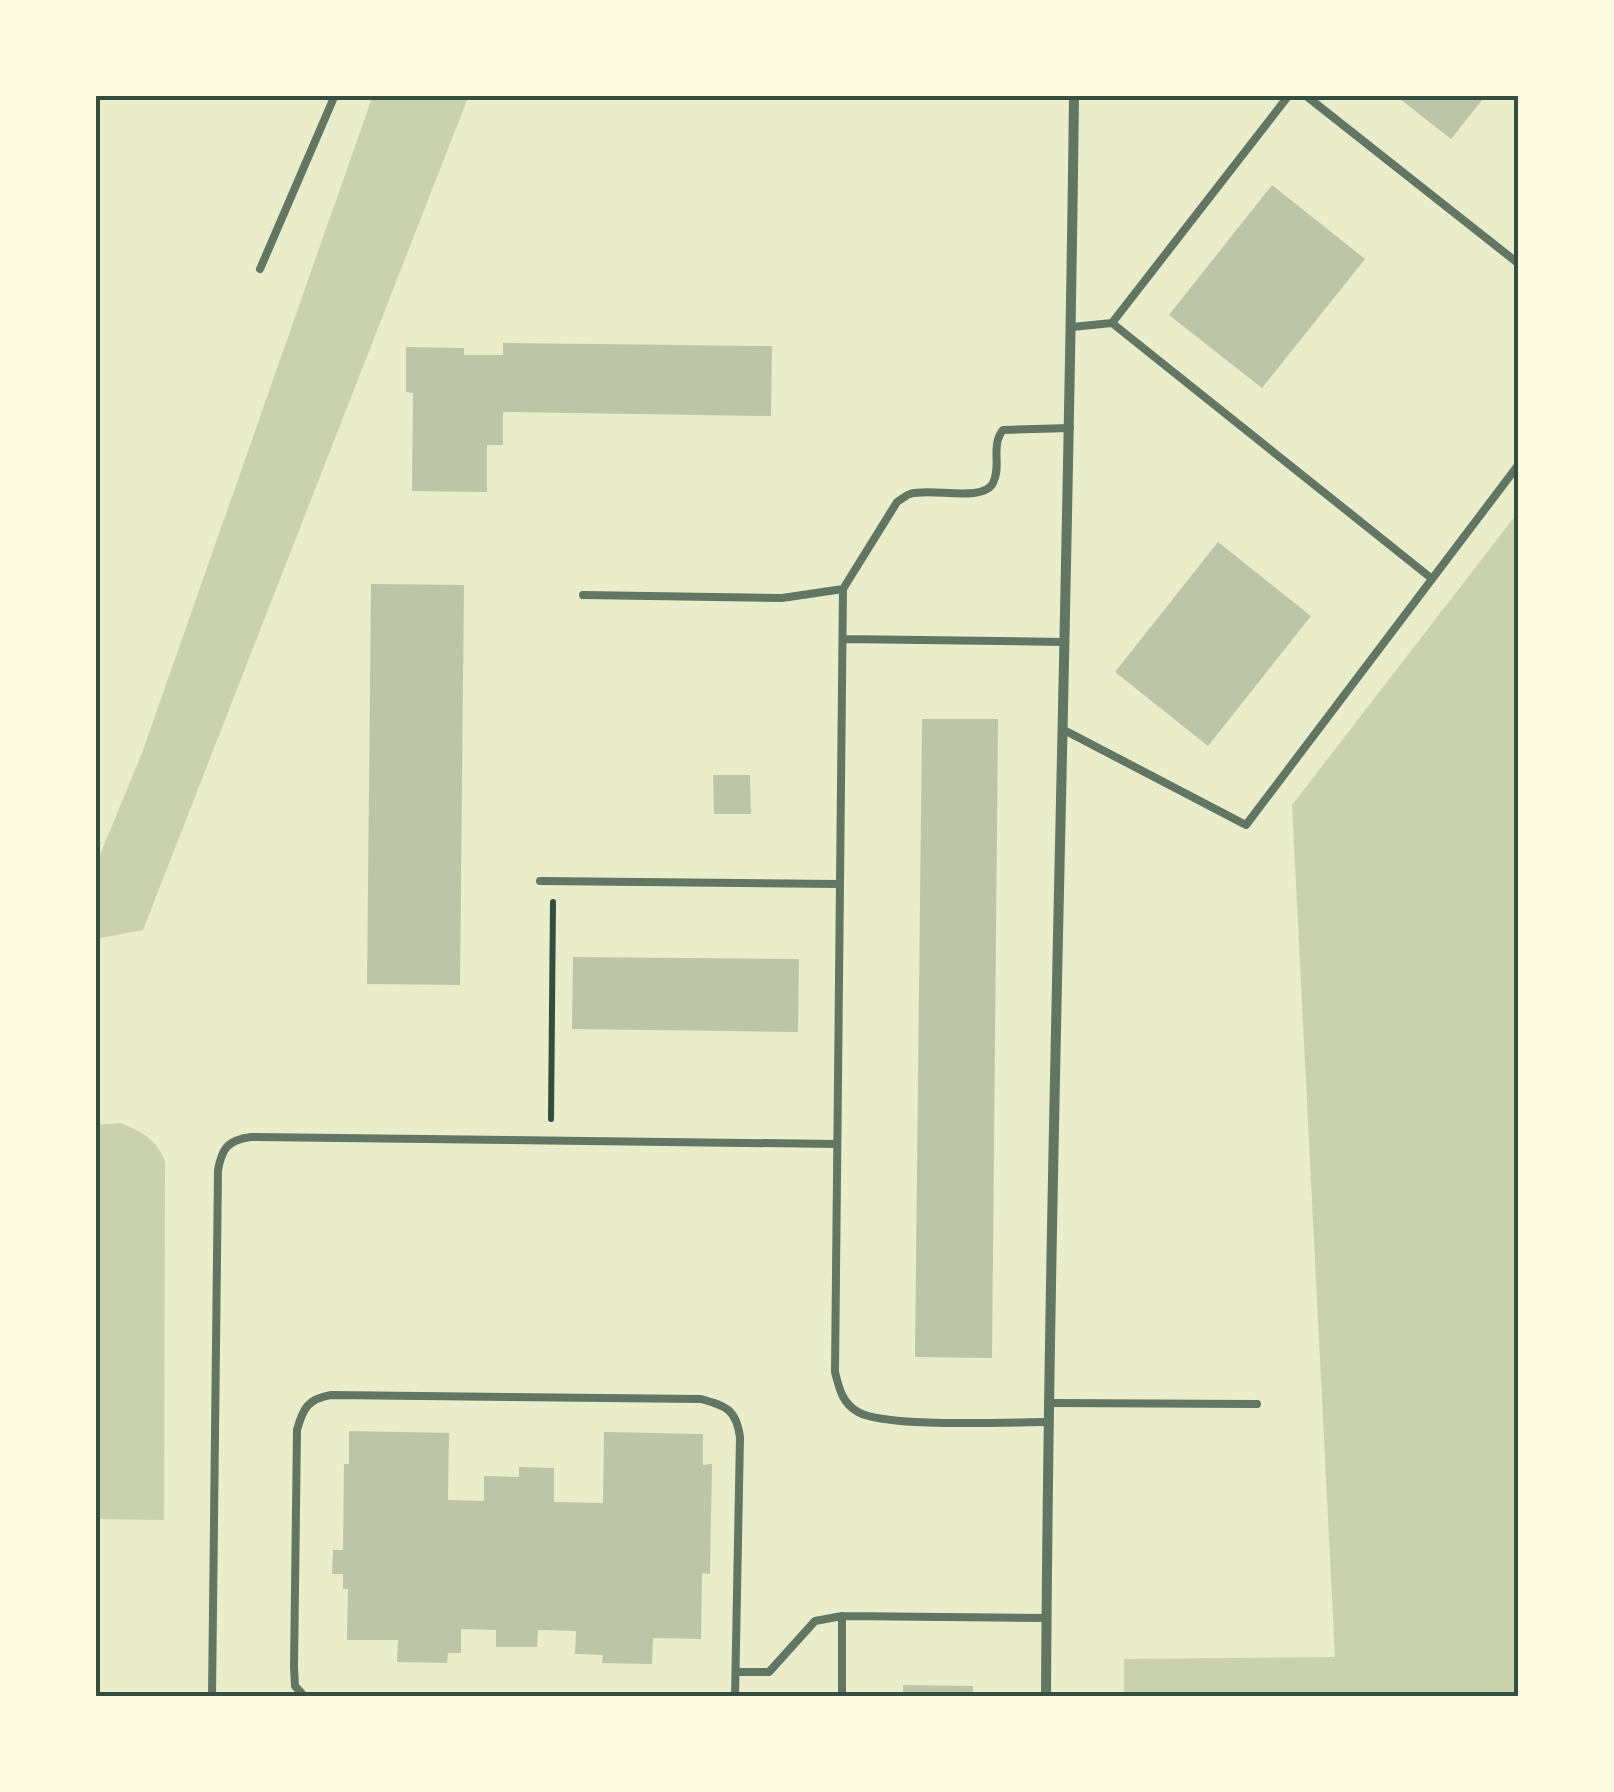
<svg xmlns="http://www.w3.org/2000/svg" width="1614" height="1792" viewBox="0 0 1614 1792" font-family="Arial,sans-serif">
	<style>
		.green { fill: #cad2ad }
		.building { fill: #bcc5a7 }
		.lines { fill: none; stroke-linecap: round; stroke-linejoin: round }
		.path { stroke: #344e41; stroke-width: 6 }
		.service { stroke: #617663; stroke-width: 8 }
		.minor { stroke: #617663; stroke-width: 10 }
		.neatline { fill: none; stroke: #344e41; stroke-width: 4 }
	</style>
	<rect width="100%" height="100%" fill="#e9edc9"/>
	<path class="green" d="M373 95H469L143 930 95 939V867L142 753Z
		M1519 511V1697H1124V1659L1335 1657 1292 805Z
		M121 1123C142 1132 157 1139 165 1162L164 1520 95 1519V1125Z"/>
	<path class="building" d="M1395 95H1486L1451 139Z
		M1272 185 1365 259 1262 388 1169 315Z
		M503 343 772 346 771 416 503 412V445H487V492L412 491 413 393 406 392V347L464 348V355H503Z
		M1218 542 1311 616 1208 746 1115 672Z
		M371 584 464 585 460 985 367 984Z
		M922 719H998L992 1358 915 1357Z
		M713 775H750L751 814H714Z
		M573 957 799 959 798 1032 572 1029Z
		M349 1431 449 1433 448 1500 484 1501V1476L519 1477V1467L554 1468V1502L603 1503 604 1432 703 1434V1465L712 1464 710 1574 702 1573 701 1639 653 1638 652 1664 602 1663 603 1655 575 1654 576 1631 538 1630 537 1647H496V1630L461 1629V1653H448L447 1663 397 1662 398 1640H347L348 1589H343V1574H332L333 1550H343L344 1464H349Z
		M903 1685 973 1686V1697H903Z"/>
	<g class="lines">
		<path class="path" d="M551 1119 553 902"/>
		<path class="service" d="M1305 95 1519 264
			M260 269 335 95
			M1112 323 1289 95
			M1072 327 1112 323 1431 578
			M583 595 782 598 843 589
			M843 639 1065 642
			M1064 730 1246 825 1519 464
			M540 881 840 884
			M1048 1403 1257 1404
			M1047 1422C1010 1422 885 1428 858 1412 842 1403 839 1388 835 1372L843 589 897 502C899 501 908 494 910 494 930 487 983 503 993 483 1002 466 990 446 1003 430L1070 428
			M738 1672H769L815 1621 842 1616
			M212 1697 218 1170C222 1148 228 1140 251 1137L837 1144
			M305 1697 295 1686 294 1668 297 1430C303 1408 308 1399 331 1395L701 1399C726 1406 736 1409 740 1437L735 1697
			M842 1697V1616L1046 1618"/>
		<path class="minor" d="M1046 1697C1049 1163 1068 629 1074 95"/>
	</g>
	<rect width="1614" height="1792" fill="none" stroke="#fefae0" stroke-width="195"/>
	<rect x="98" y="98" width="1418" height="1596" class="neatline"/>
</svg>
